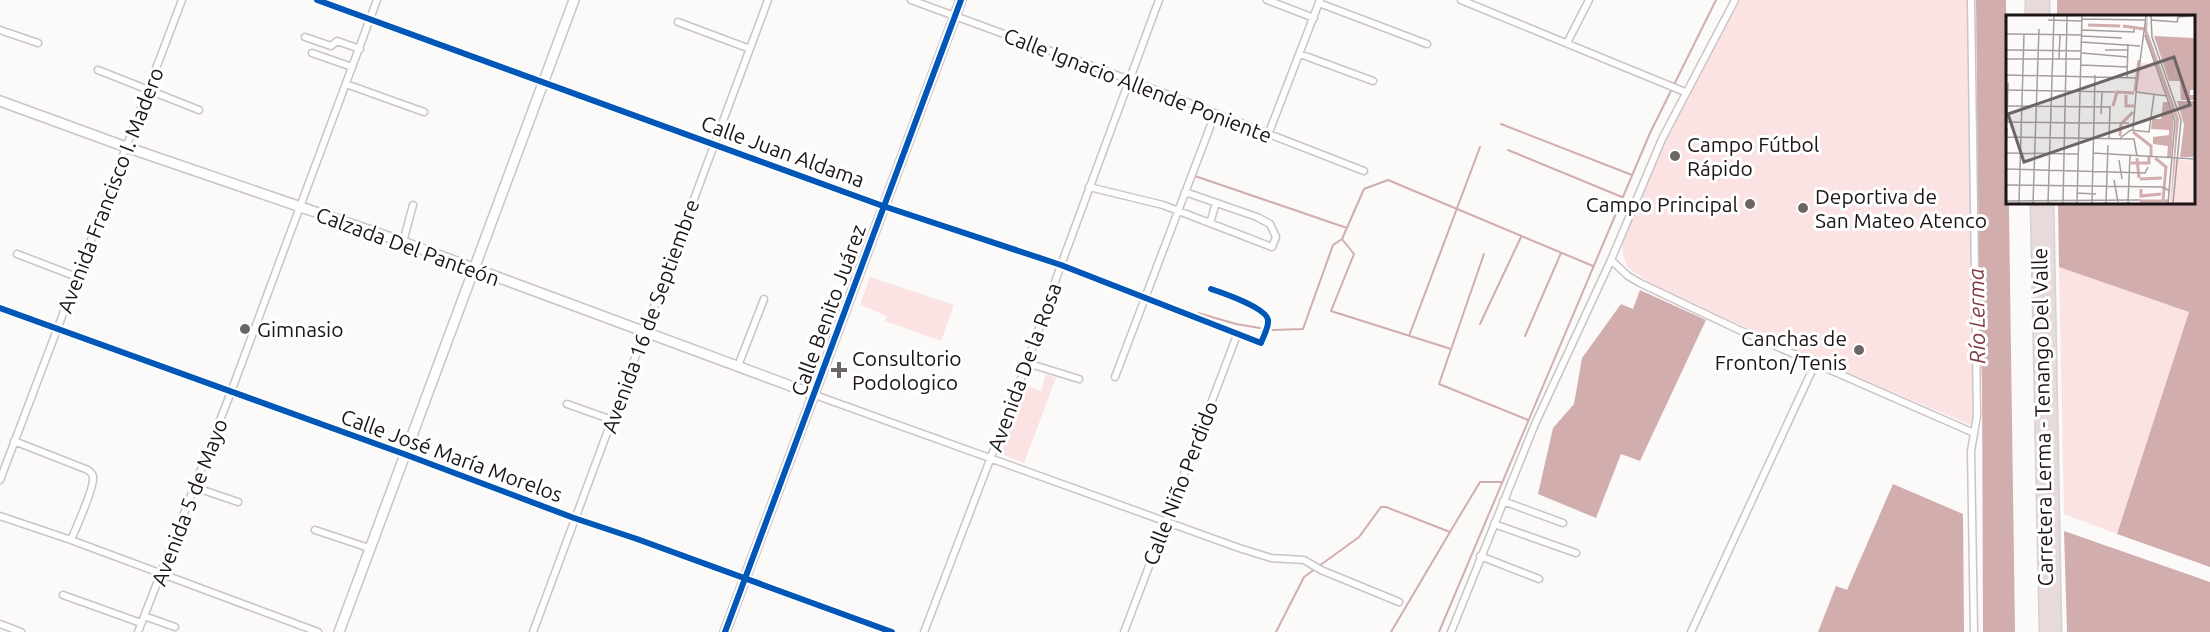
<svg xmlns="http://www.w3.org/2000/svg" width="2210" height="632" viewBox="0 0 2210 632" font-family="Ubuntu,sans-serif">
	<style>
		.green { fill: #fbe2e3 }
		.water { fill: #d2adae }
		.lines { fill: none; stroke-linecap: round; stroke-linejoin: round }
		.stream { stroke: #d2adae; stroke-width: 2 }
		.street-casing { stroke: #cac4c5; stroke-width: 9 }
		.secondary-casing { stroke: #cac4c5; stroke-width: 12 }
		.highway-casing { stroke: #d6d2d2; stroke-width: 15 }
		.street { stroke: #fffefe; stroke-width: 6 }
		.secondary { stroke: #fffefe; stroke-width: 9 }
		.highway { stroke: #e8dadb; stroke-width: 12 }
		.cycleway-casing { stroke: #fff; stroke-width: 10 }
		.cycleway { stroke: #0057b8; stroke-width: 6 }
		.poi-dot { fill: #6b6565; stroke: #fff; stroke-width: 2 }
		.labels { text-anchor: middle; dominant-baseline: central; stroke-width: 6; stroke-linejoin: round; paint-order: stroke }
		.street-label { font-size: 21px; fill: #1d1515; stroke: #fff }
		.poi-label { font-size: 21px; fill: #1d1515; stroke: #fff; text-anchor: start }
		.water-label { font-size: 22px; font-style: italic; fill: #803d42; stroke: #fff }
		.inset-river { fill: none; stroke: #d2adae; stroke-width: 3 }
		.inset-road { fill: none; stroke: #a39e9e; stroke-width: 1.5 }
		.view { fill: #6b6565; fill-opacity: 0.15; stroke: #6b6565; stroke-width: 3 }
		.inset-edge { fill: none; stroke: #1d1515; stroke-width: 3 }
	</style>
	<rect width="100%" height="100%" fill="#fcf9f9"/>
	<path class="green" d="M1738 0H1969L1973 426 1813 358 1655 286 1628 268 1623 255 1622 239 1671 127Z
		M2059 267 2189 312 2117 534 2064 514Z
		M870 277 954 305 941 341 885 321 887 316 860 305Z
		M1046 374 1056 378 1024 463 1001 454 1025 385 1041 391Z"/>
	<path class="water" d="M1976 0H2006L2015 632H1983L1982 386 1979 288Z
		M2057 0H2210V567L2117 534 2189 312 2059 267 2058 203 2194 202V16H2057Z
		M1640 290 1706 320 1640 461 1621 454 1596 518 1538 494 1553 428 1574 404 1582 358 1621 304 1633 309Z
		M1893 484 1963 514 1964 632H1818L1836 586 1847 590Z
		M2064 531 2210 582V632H2067Z"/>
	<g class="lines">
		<path class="stream" d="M1501 124 1632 175
			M1508 150 1622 197
			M1195 176 1347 228
			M1342 239 1354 254 1331 311 1451 349
			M1484 254 1439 384 1528 420
			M1198 313 1236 324 1260 328
			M1480 324 1521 237
			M1272 330 1303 329 1333 245 1342 239 1364 189 1388 180 1593 266
			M1409 336 1480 147
			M1525 336 1561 253
			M1276 632 1304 577 1359 537 1381 507H1386L1450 532 1480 482H1501
			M1391 632 1450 532
			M1439 632 1650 133 1716 0"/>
		<g class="street-casing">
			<path id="street" d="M317 0 883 206 1061 265 1261 343C1263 337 1269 327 1268 320 1267 308 1223 293 1211 289
				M911 0 1130 80 1364 171
				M1267 0 1314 18
				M1461 0 1685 92
				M1735 0 1662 139 1611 260 1628 276 1640 283 1737 329 1974 433
				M1971 0 1977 416 1971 451 1974 632
				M1319 3 1427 44
				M678 22 750 49
				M0 30 38 43
				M305 37 331 46 337 41 360 49
				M1567 43 1589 0
				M312 53 352 67
				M1300 54 1373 81
				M98 70 199 110
				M346 84 424 112
				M1268 135 1320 0
				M1089 187 1163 205 1272 247 1276 237 1270 224 1257 217 1185 192
				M1210 223 1216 203
				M403 242 413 205
				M17 254 77 277
				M0 308 404 454 574 518 637 539 892 632
				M1027 363 1079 379
				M738 366 764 299
				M1115 377 1215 114
				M815 395 1239 548 1271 558 1304 560 1321 570 1399 602
				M567 404 612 420
				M14 441 88 470C91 473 93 473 93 478 94 489 76 528 71 540
				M0 480 182 0
				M194 487 238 502
				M1503 501 1563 523
				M0 516 71 540 318 632
				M1494 524 1576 553
				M315 530 369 548
				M1480 556 1539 579
				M63 595 141 623
				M144 616 175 627
				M0 624 21 632
				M138 632 231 392 377 0
				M533 632 768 0
				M924 632 1027 363 1061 265 1159 0
				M1124 632 1237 335
				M1451 632 1535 424 1611 260
				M1691 632 1815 364"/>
		</g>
		<g class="secondary-casing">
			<path id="secondary" d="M0 101 126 147 403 242 815 395
				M339 632 574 0
				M725 632 961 0"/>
		</g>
		<g class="highway-casing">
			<path id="highway" d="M2032 0V16
				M2043 0V16
				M2037 202 2046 632
				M2047 202 2055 632"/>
		</g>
		<use href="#street" class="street"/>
		<use href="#secondary" class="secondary"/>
		<use href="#highway" class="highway"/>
		<g class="cycleway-casing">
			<path id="cycleway" d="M317 0 883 206 1061 265 1261 343C1263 337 1269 327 1268 320 1267 308 1223 293 1211 289
				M0 308 404 454 574 518 637 539 892 632
				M725 632 961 0"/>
		</g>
		<use href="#cycleway" class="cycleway"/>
	</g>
	<g class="poi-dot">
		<circle cx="1675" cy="156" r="6"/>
		<circle cx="1750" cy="204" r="6"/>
		<circle cx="1803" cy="208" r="6"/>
		<circle cx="245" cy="329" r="6"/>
		<circle cx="1859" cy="350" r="6"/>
		<path d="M836 361h6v6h6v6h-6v6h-6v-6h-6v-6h6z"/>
	</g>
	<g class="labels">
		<g class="street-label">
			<text transform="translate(1138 85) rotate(21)">Calle Ignacio Allende Poniente</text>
			<text transform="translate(783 151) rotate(20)">Calle Juan Aldama</text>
			<text transform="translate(110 190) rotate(-69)">Avenida Francisco I. Madero</text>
			<text transform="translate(408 246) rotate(20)">Calzada Del Panteón</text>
			<text transform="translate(828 310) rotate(-70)">Calle Benito Juárez</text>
			<text transform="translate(650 316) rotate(-70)">Avenida 16 de Septiembre</text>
			<text transform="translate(1024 367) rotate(-70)">Avenida De la Rosa</text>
			<text transform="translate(2042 417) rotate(-91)">Carretera Lerma - Tenango Del Valle</text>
			<text transform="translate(452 455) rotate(20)">Calle José María Morelos</text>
			<text transform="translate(1180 483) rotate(-69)">Calle Niño Perdido</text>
			<text transform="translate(189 502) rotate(-69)">Avenida 5 de Mayo</text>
		</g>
		<g class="poi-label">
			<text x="1687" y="144">Campo Fútbol<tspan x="1687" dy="24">Rápido</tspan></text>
			<text x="1815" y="196">Deportiva de<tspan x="1815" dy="24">San Mateo Atenco</tspan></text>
			<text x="1738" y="204" text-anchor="end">Campo Principal</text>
			<text x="257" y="329">Gimnasio</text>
			<text x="1847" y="338" text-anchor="end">Canchas de<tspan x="1847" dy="24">Fronton/Tenis</tspan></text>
			<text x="852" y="358">Consultorio<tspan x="852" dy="24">Podologico</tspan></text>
		</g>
		<g class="water-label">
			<text transform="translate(1976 316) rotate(-91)">Río Lerma</text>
		</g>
	</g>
	<g transform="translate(2006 15)">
		<rect width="189" height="189" fill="#fcf9f9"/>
		<path d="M133 48H150L161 80 131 77ZM167 144 189 146V188H163Z" fill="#fbe2e3"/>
		<path d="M142 1 141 15 173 104 165 188 170 105 138 16ZM148 21 188 23 189 75H184V80H189V85H175L174 66H163ZM171 86H189V142H174L178 110ZM157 87H163L168 102 165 142H161L162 131 147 129V122L163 120V115L145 114 146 104H155Z" fill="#d2adae"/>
		<path class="inset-river" d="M82 10 114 11M117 11 138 14M129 76 133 45M120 80V91H128M107 91 111 77 128 78M127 117 145 131V141M114 121 115 109 127 97M131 143 133 163M149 143 160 152 157 185M125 148H143V142M134 164 156 163M135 174V181L155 179M134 186H162"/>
		<path class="inset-road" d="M140 1 130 77 161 81M145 1 146 22 175 105 167 188M76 4 139 5M42 5 76 6M145 5 171 7 172 2 186 1M76 15 128 17V14M0 19 76 20M139 20 169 106 162 188M76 21 116 23M75 27 134 31M0 35 75 36M99 35H122M76 38 122 42M0 44H75M53 44 54 20M75 50 122 52M0 60 131 63M121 62 122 29M0 75 109 77M0 91 105 92M95 99 96 77M0 107 73 108M1 107 2 68M74 108H123M127 115 130 78M0 122 128 124 131 141M114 123 125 115 143 117 148 80M103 124 104 92M0 135 1 113M0 138 73 139M87 138 189 144M113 145 116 164M0 154 139 158 142 152M108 165 112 187M0 170 156 172 164 176M71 178 90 179M0 186 134 185M13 188 18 19M27 188 33 14M42 188 48 1M57 188 61 1M71 188 76 1M86 188 89 60M100 188 102 130M122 188 124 140"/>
		<path class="view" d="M168 42 184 90 18 147 2 99Z"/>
		<rect width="189" height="189" class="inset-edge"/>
	</g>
</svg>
